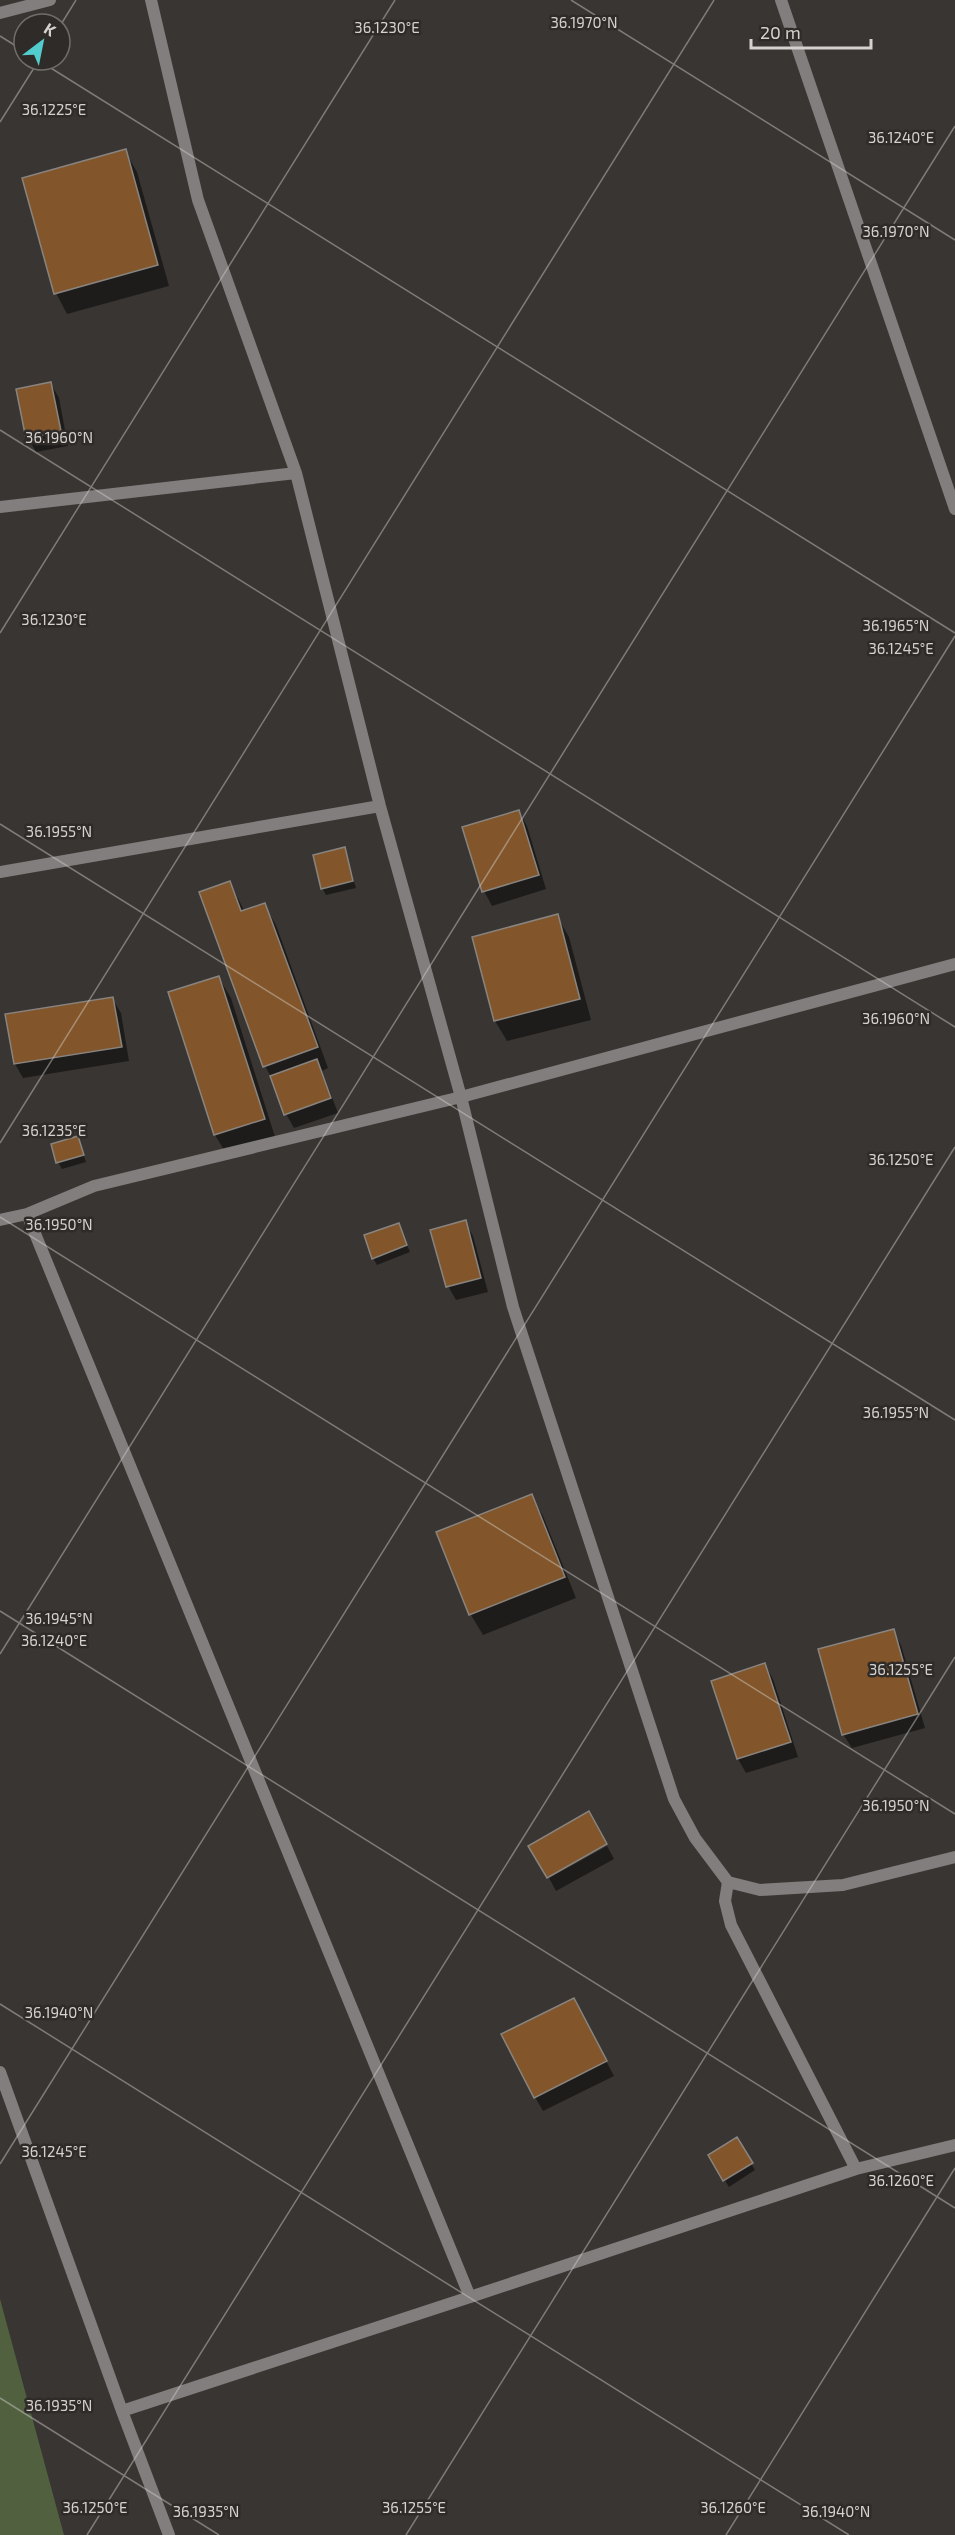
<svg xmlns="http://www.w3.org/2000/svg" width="955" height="2535" viewBox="0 0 955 2535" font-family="'Exo 2',sans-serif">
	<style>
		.green { fill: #516140 }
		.shadow { fill: #0007 }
		.building { fill: #82562a; stroke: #888480; stroke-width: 1.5 }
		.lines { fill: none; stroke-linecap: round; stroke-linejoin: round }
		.service { stroke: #817e7d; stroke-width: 12 }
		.minor { stroke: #817e7d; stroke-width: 12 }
		.ticks { fill: none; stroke: #d4d1cf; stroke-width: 1.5; stroke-opacity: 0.45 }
		.ticks-label { font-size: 15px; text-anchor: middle; fill: #d4d1cf; stroke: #2f2b28; stroke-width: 5; stroke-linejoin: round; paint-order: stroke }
	</style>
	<rect width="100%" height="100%" fill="#393532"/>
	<path class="green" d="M0 2299 64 2535H0Z"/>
	<path class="shadow" d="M125 151 137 172 169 286 67 314 56 293Z
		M51 384 59 398 68 446 36 452 28 438Z
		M519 811 527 826 546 889 492 906 484 891 464 828Z
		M344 849 356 888 326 895 322 888Z
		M230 883 245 912 264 905 276 925 328 1068 322 1071 338 1113 294 1128 286 1114 274 1082 265 1066Z
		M557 916 569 937 591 1020 507 1041 495 1021 474 938Z
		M219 978 231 998 276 1140 227 1155 215 1135Z
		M112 998 121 1013 129 1061 23 1078 15 1064 7 1016Z
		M78 1138 86 1162 62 1169 58 1162Z
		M465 1222 473 1236 488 1292 456 1300 448 1286Z
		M398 1224 410 1252 377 1265 373 1258Z
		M531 1495 543 1516 576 1598 483 1635 471 1615 438 1533Z
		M893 1630 901 1645 925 1728 852 1748 843 1734Z
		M765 1665 773 1679 798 1757 746 1773 738 1759 713 1682Z
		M607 1846 614 1859 556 1891 549 1878Z
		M581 2014 614 2076 543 2111 535 2097Z
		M736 2139 755 2170 729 2187 710 2156Z"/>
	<path class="building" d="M126 149 158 265 54 294 22 178Z
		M51 382 61 431 26 439 16 389Z
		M519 810 539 875 482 892 462 827Z
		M345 847 353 881 321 889 313 855Z
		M230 881 241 911 265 903 318 1047 263 1067 199 892Z
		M558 914 580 999 494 1021 472 937Z
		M219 976 265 1119 214 1135 168 992Z
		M113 997 122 1047 14 1064 5 1014Z
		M317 1059 331 1098 284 1115 270 1076Z
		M78 1136 84 1155 56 1163 51 1144Z
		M466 1220 481 1278 446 1287 430 1230Z
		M399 1223 407 1245 372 1259 364 1235Z
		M532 1494 565 1577 469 1615 436 1532Z
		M894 1629 918 1714 842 1735 818 1649Z
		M765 1663 791 1742 737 1759 711 1681Z
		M589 1811 607 1844 547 1878 528 1846Z
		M574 1998 607 2061 534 2098 501 2034Z
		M737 2137 753 2163 723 2181 708 2155Z"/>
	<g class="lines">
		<path class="service" d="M728 1882 725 1901 731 1925 856 2169
			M470 2297 856 2169 955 2145"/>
		<path class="minor" d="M151 0 198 200 296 473 380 806 461 1097 513 1307 674 1799 695 1838 728 1882 760 1890 843 1885 955 1857
			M781 0 955 509
			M0 13 50 0
			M0 507 296 473
			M0 872 380 806
			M27 1214 470 2297 122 2411
			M0 1220 27 1214 94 1186 461 1097 955 964
			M0 2072 122 2411 169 2535"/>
	</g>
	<path class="ticks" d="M571 0 955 240M60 26 76 0M0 36 24 51M38 60 955 633M0 122 39 60M0 430 955 1027M0 633 395 0M0 824 955 1420M0 1143 714 0M0 1217 955 1814M0 1611 955 2208M0 1654 955 126M0 2004 849 2535M0 2164 955 636M0 2398 219 2535M87 2535 955 1147M406 2535 955 1657M726 2535 955 2168"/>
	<g class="ticks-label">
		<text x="584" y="28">36.1970°N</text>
		<text x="387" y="33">36.1230°E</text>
		<text x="54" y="115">36.1225°E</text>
		<text x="901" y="143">36.1240°E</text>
		<text x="896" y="237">36.1970°N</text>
		<text x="59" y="443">36.1960°N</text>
		<text x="54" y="625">36.1230°E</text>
		<text x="896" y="631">36.1965°N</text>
		<text x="901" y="654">36.1245°E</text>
		<text x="59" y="837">36.1955°N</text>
		<text x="896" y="1024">36.1960°N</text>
		<text x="54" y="1136">36.1235°E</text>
		<text x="901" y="1165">36.1250°E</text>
		<text x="59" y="1230">36.1950°N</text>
		<text x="896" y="1418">36.1955°N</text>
		<text x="59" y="1624">36.1945°N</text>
		<text x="54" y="1646">36.1240°E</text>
		<text x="901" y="1675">36.1255°E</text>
		<text x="896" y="1811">36.1950°N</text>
		<text x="59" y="2018">36.1940°N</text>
		<text x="54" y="2157">36.1245°E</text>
		<text x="901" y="2186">36.1260°E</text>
		<text x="59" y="2411">36.1935°N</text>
		<text x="95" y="2513">36.1250°E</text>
		<text x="414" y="2513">36.1255°E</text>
		<text x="733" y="2513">36.1260°E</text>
		<text x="206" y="2517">36.1935°N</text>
		<text x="836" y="2517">36.1940°N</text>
	</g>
	<g transform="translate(42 42) rotate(32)"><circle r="28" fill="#2f2b28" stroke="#716d6b" stroke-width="1.5"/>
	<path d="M0-4.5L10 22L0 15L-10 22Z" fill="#52cdce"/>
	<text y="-9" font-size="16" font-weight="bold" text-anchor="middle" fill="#d4d1cf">K</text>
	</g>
	<path d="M751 39v9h120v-9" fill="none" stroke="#d4d1cf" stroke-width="3"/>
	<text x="760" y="39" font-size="18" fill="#d4d1cf" stroke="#2f2b28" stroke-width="4.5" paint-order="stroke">20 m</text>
</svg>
